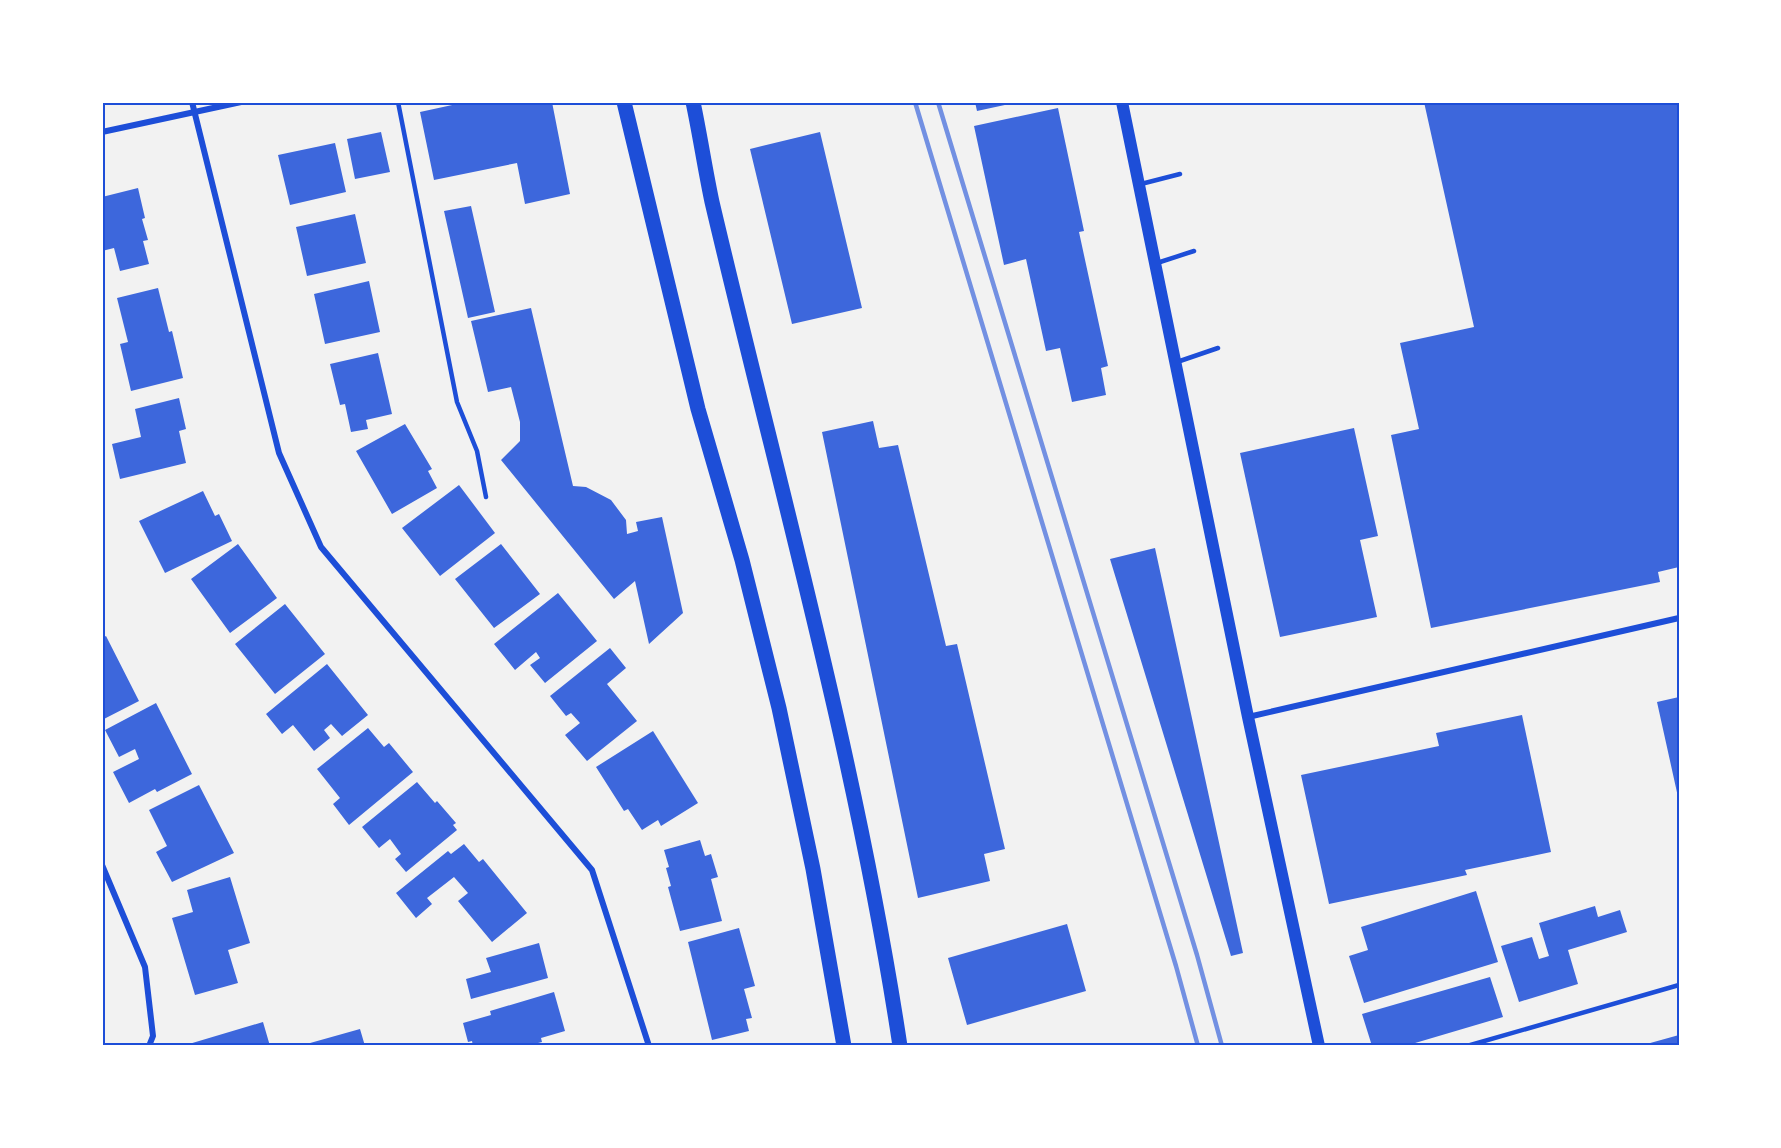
<svg xmlns="http://www.w3.org/2000/svg" width="1781" height="1148" viewBox="0 0 1781 1148" font-family="Jost,sans-serif">
	<style>
		.building { fill: #3d67dc }
		.lines { fill: none; stroke-linecap: round; stroke-linejoin: round }
		.service { stroke: #1d4ed8; stroke-width: 4.5 }
		.minor { stroke: #1d4ed8; stroke-width: 6 }
		.secondary { stroke: #1d4ed8; stroke-width: 12 }
		.primary { stroke: #1d4ed8; stroke-width: 15 }
		.rail { stroke: #7290e2; stroke-width: 4.5 }
		.neatline { fill: none; stroke: #1d4ed8; stroke-width: 2 }
	</style>
	<rect width="100%" height="100%" fill="#f2f2f2"/>
	<path class="building" d="M466 102H552L570 194 525 204 517 163 434 180 420 112Z
		M975 102H1014V103L977 111Z
		M1424 102H1679V567L1658 572 1660 582 1431 628 1391 435 1419 429 1400 343 1474 327Z
		M1058 108 1084 231 1079 232 1108 366 1101 368 1106 395 1072 402 1060 348 1046 351 1026 259 1004 265 974 126Z
		M381 132 390 172 355 179 347 139Z
		M820 132 862 308 792 324 750 149Z
		M335 143 346 192 290 205 278 155Z
		M138 188 145 218 142 219 148 240 143 241 149 264 120 271 114 248 102 251V197Z
		M471 206 495 312 468 318 444 211Z
		M355 214 366 263 307 276 296 227Z
		M369 281 380 332 325 344 314 294Z
		M158 288 169 332 172 331 183 378 131 391 120 344 128 342 117 298Z
		M531 308 573 486 586 487 611 500 626 520 627 534 638 531 636 522 662 517 683 613 649 644 635 581 614 599 501 460 520 441V422L511 387 488 392 471 321Z
		M378 353 392 414 366 420 368 429 351 432 345 404 340 405 330 364Z
		M179 398 186 429 179 431 186 463 120 479 112 444 141 437 135 409Z
		M873 421 879 448 898 445 946 646 957 644 1005 849 984 854 990 881 918 898 822 432Z
		M405 424 432 469 428 471 437 488 392 514 356 451Z
		M1354 428 1378 536 1360 540 1377 617 1280 637 1240 453Z
		M459 485 495 533 440 576 402 528Z
		M203 491 215 516 219 514 232 541 165 573 139 521Z
		M238 544 277 598 230 633 191 579Z
		M501 544 540 594 494 628 455 579Z
		M1155 548 1243 953 1231 956 1110 559Z
		M558 593 597 641 545 683 530 665 540 658 536 652 515 670 494 644Z
		M285 604 325 654 275 694 235 644Z
		M106 636 139 701 102 720V638Z
		M610 648 626 668 607 684 637 721 587 761 565 735 580 723 571 713 566 716 550 696Z
		M327 664 368 715 342 736 331 724 324 730 330 738 314 751 293 725 282 734 266 714Z
		M1679 697V797H1678L1657 702Z
		M156 703 192 774 157 792 155 789 129 803 113 772 139 759 135 749 119 757 105 730Z
		M1522 715 1551 852 1465 870 1467 875 1329 904 1301 775 1439 746 1436 733Z
		M368 728 384 747 389 743 413 772 349 825 333 804 340 798 317 769Z
		M653 731 698 803 661 826 658 820 642 830 628 809 624 811 596 767Z
		M417 782 435 803 437 801 456 823 453 825 457 830 406 872 395 859 401 854 390 839 379 848 362 827Z
		M199 785 234 853 172 882 156 852 167 846 149 810Z
		M700 840 705 856 711 854 718 877 711 879 722 921 680 931 668 887 671 886 666 868 669 867 664 850Z
		M464 844 479 862 483 859 527 913 492 942 458 901 468 893 454 877 427 898 432 904 416 918 396 893 448 851 451 854Z
		M230 877 250 943 228 950 238 983 195 995 172 918 193 912 187 890Z
		M1476 891 1498 962 1364 1003 1349 956 1368 950 1361 927Z
		M1595 906 1598 917 1620 910 1627 932 1568 950 1578 984 1519 1002 1501 946 1532 937 1539 959 1549 956 1539 923Z
		M1067 924 1086 991 967 1025 948 958Z
		M739 928 755 986 744 989 752 1018 746 1019 749 1031 712 1040 688 942Z
		M539 943 548 978 471 999 466 979 491 972 486 958Z
		M1490 977 1503 1017 1405 1046H1372L1362 1014Z
		M554 992 565 1031 541 1038 542 1042 526 1046H473L472 1041 468 1042 463 1023 491 1015 490 1011Z
		M263 1022 270 1046H187L189 1044Z
		M360 1029 365 1046H303V1045Z
		M1679 1035V1046H1643V1045Z"/>
	<g class="lines">
		<path class="service" d="M398 102 457 402 477 451 486 497
			M1141 184 1180 174
			M1157 263 1194 251
			M1177 362 1218 348
			M1467 1046 1679 985"/>
		<path class="minor" d="M192 102 279 453 321 547 592 870 649 1046
			M102 132 241 102
			M1248 717 1679 618
			M102 865 145 967 153 1036 149 1046"/>
		<path class="secondary" d="M1122 102 1248 717 1319 1046"/>
		<path class="primary" d="M624 102 698 409 742 560 779 708 813 869 844 1046
			M693 102C700 135 705 169 712 202 778 483 857 761 900 1046"/>
		<path class="rail" d="M915 102 1176 966 1198 1046
			M938 102 1197 955 1222 1046"/>
	</g>
	<rect width="1781" height="1148" fill="none" stroke="#ffffff" stroke-width="207"/>
	<rect x="104" y="104" width="1574" height="940" class="neatline"/>
</svg>
